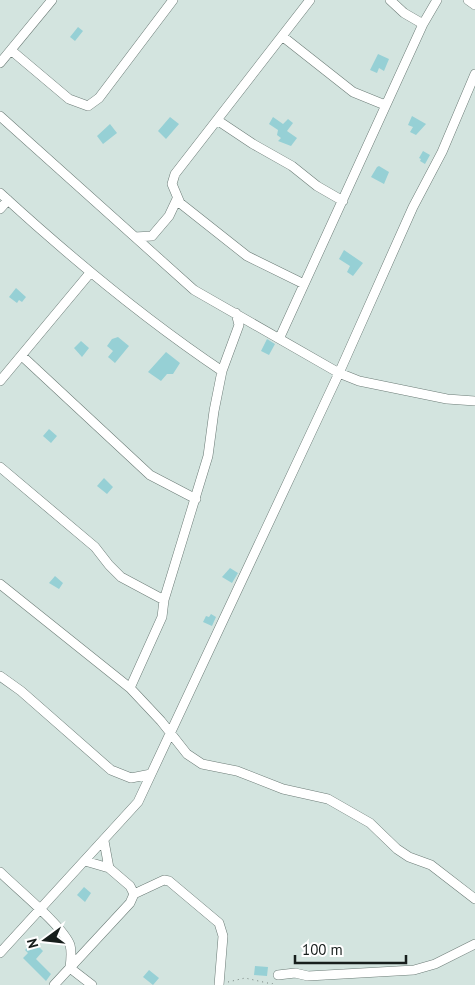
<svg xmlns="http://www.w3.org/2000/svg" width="475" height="985" viewBox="0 0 475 985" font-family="'PT Sans',sans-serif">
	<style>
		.building { fill: #96d0d5 }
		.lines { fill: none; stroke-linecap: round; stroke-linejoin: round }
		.street-casing { stroke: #6c7c77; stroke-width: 10 }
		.path { stroke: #75817d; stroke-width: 1; stroke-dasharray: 1 4; stroke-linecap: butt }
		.street { stroke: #fff; stroke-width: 9 }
	</style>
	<rect width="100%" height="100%" fill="#d3e4df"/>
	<path class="building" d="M78 27 83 31 75 41 70 37Z
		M378 54 389 59 384 71 379 68 377 73 370 70Z
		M412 116 426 124 416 135 410 132 413 127 408 125Z
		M170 117 179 124 166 139 158 131Z
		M273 117 283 124 288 119 293 123 287 131 297 138 291 146 278 141 281 138 277 135 278 130 269 124Z
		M110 124 117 133 103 144 97 136Z
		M423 151 430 155 425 164 420 161 421 159 419 158Z
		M379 166 389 172 384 184 371 177 377 167Z
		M344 250 363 263 353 276 347 272 350 266 339 259Z
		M16 288 26 297 22 302 19 300 17 303 9 297Z
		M118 337 129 346 115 363 108 357 113 351 107 346 112 339Z
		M267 339 275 344 269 355 261 351Z
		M81 341 89 348 82 357 74 348Z
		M166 352 180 363 173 374H167L161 381 148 372Z
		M49 429 57 436 51 443 43 436Z
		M104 478 113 487 107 494 97 486Z
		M230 568 238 573 232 583 222 577Z
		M55 576 63 583 59 589 49 583Z
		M211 614 216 617 212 626 203 622 206 616 209 617Z
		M84 887 91 893 85 902 77 895Z
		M33 941 43 951 36 959 51 974 46 981 23 958 28 953 25 950Z
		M255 966 268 967 267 976 254 975Z
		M149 970 159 978 153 985 143 977Z"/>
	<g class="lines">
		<g class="street-casing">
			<path id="street" d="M390 0 404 13 423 24
				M468 0 475 5
				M282 36 353 92 385 105
				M12 51 69 99 88 106 99 98 173 0
				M0 63 52 0
				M0 116 194 290 339 373 359 381 447 399 475 401
				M217 120 253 144 292 166 317 186 343 201
				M0 193C70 257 143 318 222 371
				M0 209 8 200
				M135 237 152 236 169 216 177 199
				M304 284 247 256 180 203 172 184 175 174 310 0
				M280 337 423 24 437 0
				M22 356 150 475 196 499
				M0 381 90 273
				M0 467 95 547 109 565 121 577 164 600
				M0 584 130 688 161 721 187 754 202 764 237 771 283 789 328 799 370 823 397 849 409 857 431 865 475 899
				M0 676 21 691 111 770 131 778 151 774
				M130 688 162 617 164 600 208 456 214 411 222 371 239 325 236 313
				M104 841 109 868 130 886 134 894
				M85 861 109 868
				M0 872C16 888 63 926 70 945 72 952 71 960 70 968L92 985
				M0 953 138 802 339 373 413 207 442 152 475 74
				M278 975 295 973 308 976 414 970 435 964 475 944
				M54 985 130 903 134 894 164 880 169 881 219 923 223 936 219 985"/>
		</g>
		<path class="path" d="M228 982 245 978 272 984 274 982"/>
		<use href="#street" class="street"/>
	</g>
	<g transform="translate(45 940) rotate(255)" stroke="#ffffff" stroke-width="4" paint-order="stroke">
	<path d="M0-4L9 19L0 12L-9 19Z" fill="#171e1c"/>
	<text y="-8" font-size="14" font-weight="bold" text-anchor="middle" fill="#171e1c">N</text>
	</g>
	<path d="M295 955v8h111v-8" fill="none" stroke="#171e1c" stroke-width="2.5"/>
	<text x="302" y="955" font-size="15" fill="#171e1c" stroke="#ffffff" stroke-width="4" paint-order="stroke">100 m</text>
</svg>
